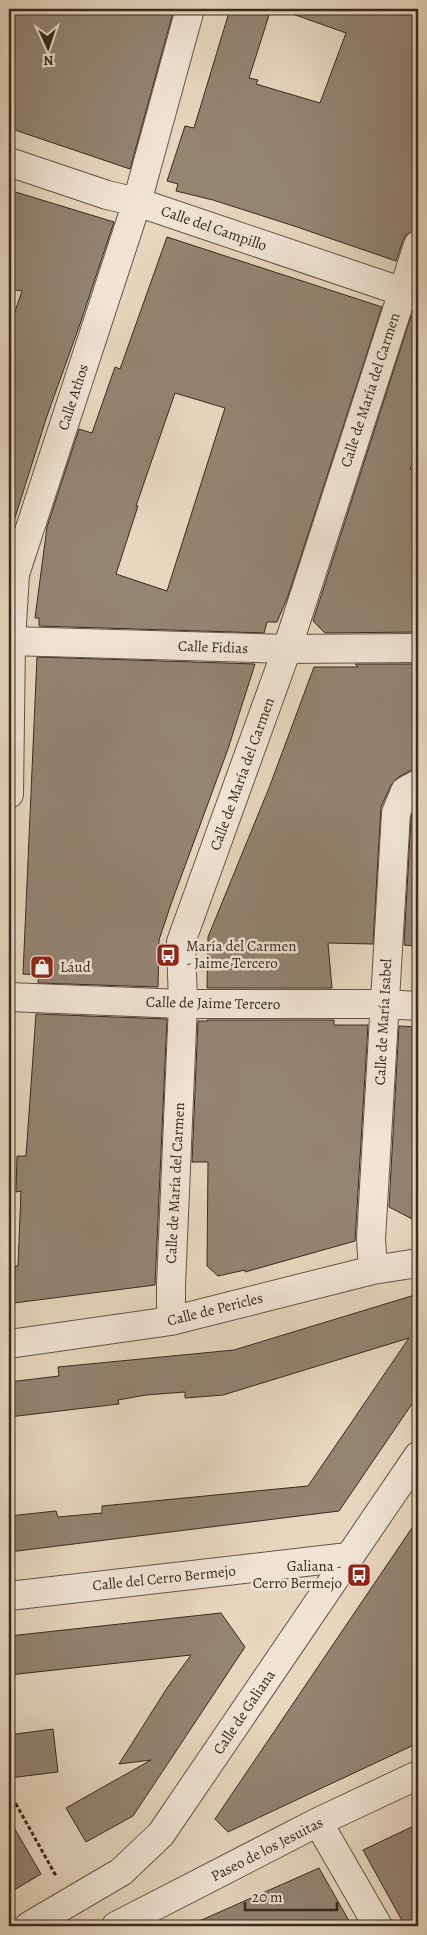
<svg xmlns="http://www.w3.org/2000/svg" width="427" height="1935" viewBox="0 0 427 1935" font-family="Alegreya,serif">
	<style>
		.building { fill: #948472; stroke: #382a1f; fill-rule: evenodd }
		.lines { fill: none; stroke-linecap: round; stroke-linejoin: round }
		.street-casing { stroke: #645547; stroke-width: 30 }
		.path { stroke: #382a1f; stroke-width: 3; stroke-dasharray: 4 2.5; stroke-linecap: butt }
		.street { stroke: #f0e5d5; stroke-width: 28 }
		.labels { text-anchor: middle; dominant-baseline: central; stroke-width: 5; stroke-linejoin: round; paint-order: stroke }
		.street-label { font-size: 15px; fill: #382a1f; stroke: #f0e5d5 }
		.poi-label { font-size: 15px; fill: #382a1f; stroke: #f0e5d5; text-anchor: start }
	</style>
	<rect width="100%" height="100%" fill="#e8d7bf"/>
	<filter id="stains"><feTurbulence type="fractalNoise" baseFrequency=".004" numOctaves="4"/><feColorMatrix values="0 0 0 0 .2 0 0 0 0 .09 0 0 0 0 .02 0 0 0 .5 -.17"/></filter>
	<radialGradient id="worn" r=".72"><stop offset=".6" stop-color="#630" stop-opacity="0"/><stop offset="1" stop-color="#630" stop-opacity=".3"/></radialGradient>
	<path class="building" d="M9 9H174L130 169 9 128Z
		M230 9H271L249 78 258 80 256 84 320 103 346 33 287 12V9H418V230L407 234 403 240 396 261 294 226 213 200 176 191 178 184 167 181 185 126 194 128Z
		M9 190 114 222 80 324 47 416 14 521 9 520V329L22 291 9 289Z
		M167 237 382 307 288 596 277 622H267L264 633 39 626V618H35L47 527 79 429 92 433 115 367 120 369ZM175 393 225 408 167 591 116 574 138 506H136Z
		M411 316 418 318V447L410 469 418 471V632L325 633 313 621Z
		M37 657 255 664 228 749 171 904 159 940 158 987 38 983 39 975 23 974Z
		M355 664H418V768L411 770 397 778 391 785 381 807 373 944 328 943 332 988H207L208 937 269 788 314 667H358Z
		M418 802V946L404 945 411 817Z
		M36 1014 167 1019 155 1285 14 1303 15 1266H18L21 1191 16 1192 17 1156H26Z
		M207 1020H334V1025H368L355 1241 245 1272V1270L218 1276 207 1266 208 1162H192L198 1021H207Z
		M399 1026 418 1027V1222L389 1207Z
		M418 1294V1395L339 1511 9 1552V1516L56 1511 58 1517 102 1513V1506L308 1486 409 1338 223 1395 185 1398V1392L146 1395 118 1400 119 1404 9 1417V1382L59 1376 58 1367 234 1350Z
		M418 1519V1743L228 1832 215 1819Z
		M221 1613 245 1647 133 1816 86 1842 66 1808 151 1760 119 1764 167 1688 191 1655 9 1675V1636Z
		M53 1729 58 1772 9 1778V1735Z
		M9 1819 41 1874 9 1893Z
		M418 1824V1926H405L363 1850Z
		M319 1868 352 1926H188Z"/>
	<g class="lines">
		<g class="street-casing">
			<path id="street" d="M9 162 107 195 137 202 418 297
				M9 641 287 649 418 648
				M9 794 11 641 15 574 137 202 190 9
				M9 997 183 1004H384L418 1006
				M373 1270 371 1239 396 813 405 791 418 784
				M171 1321V1285L183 1004 181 942 287 649 418 245
				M9 1344 171 1321 373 1270 418 1263
				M9 1596 348 1557
				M318 1822 378 1926
				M29 1926 121 1872 161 1834 418 1456
				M116 1926 318 1822 418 1775"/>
		</g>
		<path class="path" d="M9 1804H16L56 1876"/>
		<use href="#street" class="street"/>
	</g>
	<defs>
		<g id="bus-square" transform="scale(1.25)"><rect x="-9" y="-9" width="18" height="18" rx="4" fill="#8f2418" stroke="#f0e5d5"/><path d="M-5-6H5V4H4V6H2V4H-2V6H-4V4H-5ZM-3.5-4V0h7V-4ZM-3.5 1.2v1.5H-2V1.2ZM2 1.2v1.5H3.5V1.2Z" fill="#fff"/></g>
		<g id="shop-square" transform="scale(1.25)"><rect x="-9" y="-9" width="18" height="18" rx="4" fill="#8f2418" stroke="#f0e5d5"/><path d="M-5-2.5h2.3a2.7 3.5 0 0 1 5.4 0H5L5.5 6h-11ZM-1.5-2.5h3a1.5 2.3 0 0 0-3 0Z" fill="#fff"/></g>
	</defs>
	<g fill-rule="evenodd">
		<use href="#bus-square" x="168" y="955"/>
		<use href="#shop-square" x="42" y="967"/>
		<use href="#bus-square" x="359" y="1575"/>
	</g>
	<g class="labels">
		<g class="street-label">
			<text transform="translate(214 228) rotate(19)">Calle del Campillo</text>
			<text transform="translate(370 390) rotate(-72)">Calle de María del Carmen</text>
			<text transform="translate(73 397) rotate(-72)">Calle Athos</text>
			<text transform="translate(213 647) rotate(2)">Calle Fidias</text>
			<text transform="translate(242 774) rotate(-70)">Calle de María del Carmen</text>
			<text transform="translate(213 1003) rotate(1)">Calle de Jaime Tercero</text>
			<text transform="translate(383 1022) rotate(-87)">Calle de María Isabel</text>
			<text transform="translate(175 1183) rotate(-87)">Calle de María del Carmen</text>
			<text transform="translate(215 1309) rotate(-14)">Calle de Pericles</text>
			<text transform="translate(164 1578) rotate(-6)">Calle del Cerro Bermejo</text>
			<text transform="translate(244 1712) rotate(-56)">Calle de Galiana</text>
			<text transform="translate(267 1849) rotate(-27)">Paseo de los Jesuitas</text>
		</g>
		<g class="poi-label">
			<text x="186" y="946">María del Carmen<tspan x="186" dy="17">- Jaime Tercero</tspan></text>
			<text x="60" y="967">Láud</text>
			<text x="342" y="1566" text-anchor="end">Galiana -<tspan x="342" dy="17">Cerro Bermejo</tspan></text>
		</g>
	</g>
	<rect width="427" height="1935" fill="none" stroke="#e8d7bf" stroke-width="30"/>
	<rect x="10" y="10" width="407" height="1915" fill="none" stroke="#382a1f" stroke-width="2.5"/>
	<rect x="15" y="15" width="397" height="1905" fill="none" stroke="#382a1f"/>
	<g transform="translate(48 48) rotate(177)" stroke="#f0e5d5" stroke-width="4" paint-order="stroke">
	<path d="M0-4L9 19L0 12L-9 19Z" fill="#382a1f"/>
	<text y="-8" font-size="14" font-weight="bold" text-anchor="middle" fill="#382a1f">N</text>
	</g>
	<path d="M245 1902v8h92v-8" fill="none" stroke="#382a1f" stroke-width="2.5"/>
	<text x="252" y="1902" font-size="15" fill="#382a1f" stroke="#f0e5d5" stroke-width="4" paint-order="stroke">20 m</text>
	<rect width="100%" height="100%" filter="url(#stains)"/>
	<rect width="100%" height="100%" fill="url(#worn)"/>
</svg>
